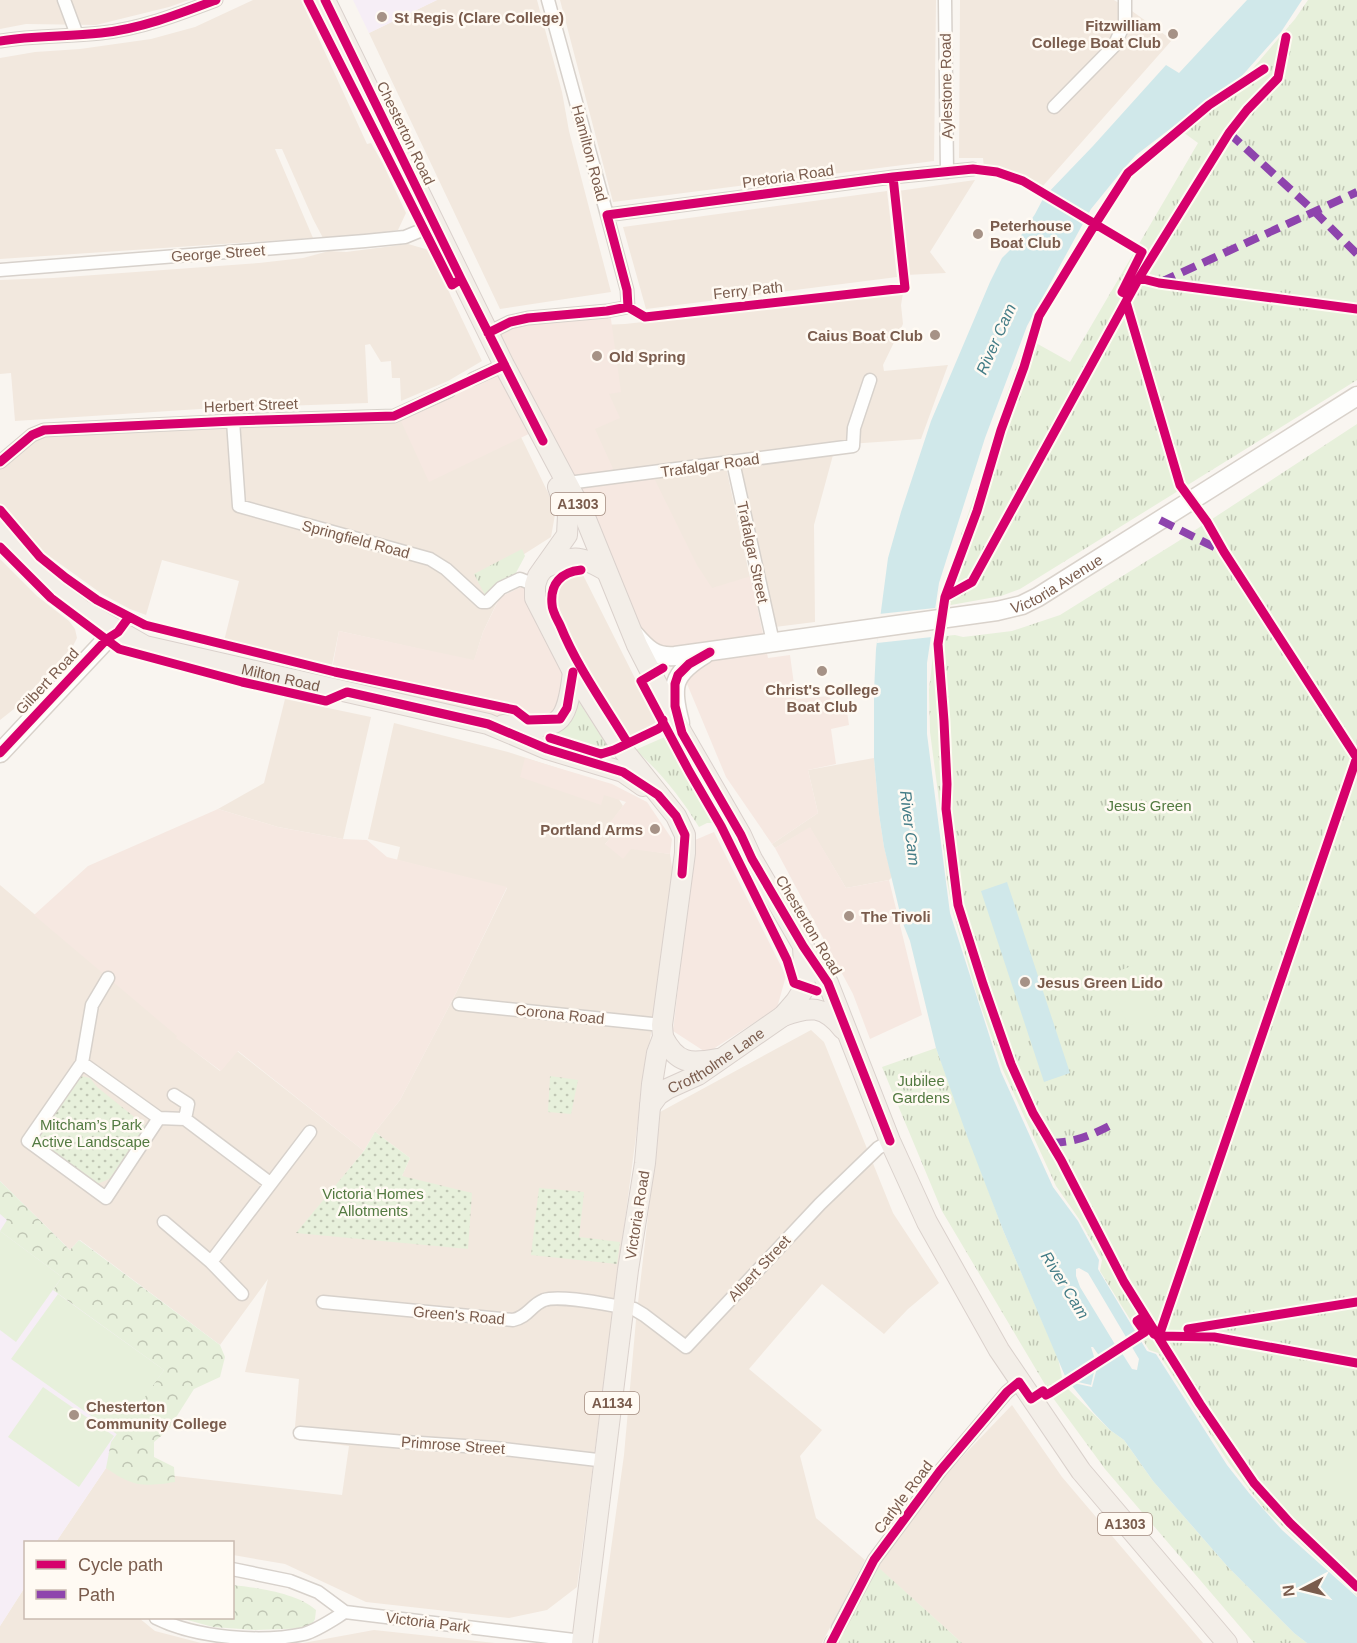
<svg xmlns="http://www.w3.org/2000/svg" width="1357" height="1643" viewBox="0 0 1357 1643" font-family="Arial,sans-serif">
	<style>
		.residential { fill: #f2e8de }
		.commercial { fill: #f6e8e1 }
		.education { fill: #f6eef6 }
		.grass { fill: url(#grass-tufts) }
		.forest { fill: url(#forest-crowns) }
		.garden { fill: url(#garden-dots) }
		.pitch { fill: #e7f0db }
		.water { fill: #d0e8ea }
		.pier { fill: #f9f5f0 }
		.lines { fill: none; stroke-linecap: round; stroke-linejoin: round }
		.street-casing { stroke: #d7d1cb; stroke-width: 15 }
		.secondary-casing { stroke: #d9d2cb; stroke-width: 21 }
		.primary-casing { stroke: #dad1cc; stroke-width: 22 }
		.street { stroke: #fefefd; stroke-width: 12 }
		.secondary { stroke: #fefefd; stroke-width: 18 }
		.primary { stroke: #f3eee8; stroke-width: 20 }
		.quiet { stroke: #8e44ad; stroke-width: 8; stroke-dasharray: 15 8; stroke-linecap: butt }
		.cycleway-casing { stroke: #fffaf3; stroke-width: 13 }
		.cycleway { stroke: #d6006c; stroke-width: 9 }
		.poi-dot { fill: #a69286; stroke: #fffaf3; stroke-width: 2 }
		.labels { text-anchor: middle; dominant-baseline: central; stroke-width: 5; stroke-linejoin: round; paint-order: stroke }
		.shield { fill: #fffaf3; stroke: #a28b7f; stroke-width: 1.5 }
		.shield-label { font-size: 14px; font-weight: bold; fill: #7a5c4d }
		.poi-label { font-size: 15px; font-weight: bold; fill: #7a5c4d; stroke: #fffaf3; text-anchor: start }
		.street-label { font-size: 15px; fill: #7a5c4d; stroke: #fffaf3 }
		.park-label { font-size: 15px; fill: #537a41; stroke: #fffaf3 }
		.water-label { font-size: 16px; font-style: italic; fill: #437c86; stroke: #fffaf3 }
	</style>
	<defs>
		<pattern id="grass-tufts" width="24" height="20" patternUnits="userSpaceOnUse" patternTransform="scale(1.5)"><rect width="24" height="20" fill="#e7f0db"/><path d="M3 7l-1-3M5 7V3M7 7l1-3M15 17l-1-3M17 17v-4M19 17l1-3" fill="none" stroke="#c0c6b4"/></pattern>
		<pattern id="forest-crowns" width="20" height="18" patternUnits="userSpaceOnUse" patternTransform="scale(1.5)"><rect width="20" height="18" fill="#e7f0db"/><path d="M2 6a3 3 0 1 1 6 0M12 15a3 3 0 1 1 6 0" fill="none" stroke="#c0c6b4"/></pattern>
		<pattern id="garden-dots" width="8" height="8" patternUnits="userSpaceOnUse" patternTransform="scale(1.5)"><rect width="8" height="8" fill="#e7f0db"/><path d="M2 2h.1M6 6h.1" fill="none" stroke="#c0c6b4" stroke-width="1.8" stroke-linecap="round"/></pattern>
	</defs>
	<rect width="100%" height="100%" fill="#f9f5f0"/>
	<path class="residential" d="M0 0H189L169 7 96 25 26 24 0 29Z
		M253 0H301L367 144 371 143 383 164 406 213 398 230 370 235 323 238 313 219 282 149H275L313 238 0 259V58L35 52 80 49 151 39 195 27Z
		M437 0H537L562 92 569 131 611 292 500 309 369 33Z
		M560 0H936L934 161 613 202Z
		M960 0H1114L1132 11 1172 40 1042 187 1011 171 984 168 983 158H959Z
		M975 180 930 252 946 273 906 275 898 191Z
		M887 191 897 277 646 309 623 227Z
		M408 244 429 250 482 361 448 381 401 401 400 378H392L391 361 381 362 370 344 365 345 368 403 200 409 15 421 11 373 0 374V280L53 278 259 263 303 258 329 251 346 252Z
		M903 293 901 305 903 324 883 365 884 371 948 365 921 439 849 444 577 474 530 328 625 324Z
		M489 371 556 509 551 537 518 558 483 632 474 661 339 631 331 670 230 648 232 642 224 641 239 581 162 560 146 615 130 609 102 594 45 553 0 504V463L27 438 400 419Z
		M833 455 814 525 815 622 775 627 738 466Z
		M726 467 762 633 582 484Z
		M0 559 37 596 69 621 75 629 77 638 73 646 14 709 0 720Z
		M582 573 657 722 628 737 573 644 556 607 558 585Z
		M285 699 371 717 343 839 278 827 218 809 264 783Z
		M394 723 508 752 610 785 623 806 606 829 613 835 605 844 670 854 674 880 639 1113 577 1587 547 1610 509 1618 366 1602 285 1564 233 1555 232 1542H56L106 1468 342 1495 349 1446 294 1439 299 1379 245 1372 268 1279 220 1345 80 1240 70 1250 0 1181V885L178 1036 177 1038 220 1071 237 1051 364 1151 297 1233 402 1176 410 1158 375 1132 400 1100 456 993 507 888 397 860 400 847 368 839Z
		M874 758 879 814 884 847 892 877 889 880 846 888 810 828 775 848 772 844 818 813 808 770Z
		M811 1030 824 1042 893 1213 939 1283 908 1309 884 1334 822 1284 749 1369 822 1430 800 1456 816 1518 865 1560 822 1643H598L624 1455 636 1320 660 1112Z
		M1012 1405 1062 1477 1203 1643H962L874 1564 940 1480Z
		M25 1587 26 1618H139L155 1631 201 1643H0V1626Z
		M374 1630 495 1643H303Z"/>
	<path class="commercial" d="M610 312 621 392 609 394 620 418 595 429 615 473 654 478 697 565 712 588 751 576 768 658 790 655 796 699 830 696 833 713 847 711 849 725 831 729 836 764 808 770 818 813 772 844 726 777 685 679 677 647 651 648 593 537 539 429 429 482 400 419 507 367 493 335 512 325Z
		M523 586 567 673 559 709 549 720 488 722 329 686 339 631 474 660 483 632 500 597Z
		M525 758 612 784 647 802 672 839 670 854 631 849 623 859 605 844 613 835 605 829 626 802 604 795 601 805 520 777Z
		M218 809 278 827 343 839 367 840 387 857 507 887 456 993 400 1100 375 1132 364 1151 238 1051 221 1071 176 1038 177 1036 34 915 88 866Z
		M810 827 846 888 889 880 922 1015 870 1039 853 994 775 848Z
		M714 832 786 976 777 1008 707 1053 673 1031 695 840Z"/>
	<path class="education" d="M353 0H437L369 33Z
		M0 1181 70 1250 79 1240 220 1345 106 1468 56 1542H26L25 1587 0 1626Z"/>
	<path class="grass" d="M1308 0H1357V380L1020 589 1001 596 940 607 944 584 993 442 1005 399 1027 338 1070 362 1198 143 1176 127 1248 74 1295 19Z
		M1357 424V1596L1265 1510 1229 1463 1158 1353 1149 1350 1100 1271 1102 1260 1079 1219 1056 1186 1003 1070 976 992 953 913 947 881 938 793 930 732 929 690 935 637 955 635 963 637 1012 631 1060 615 1177 542Z
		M522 549 525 556 511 582 485 595 474 574Z
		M579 702 607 745 598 751 559 739 555 733 569 724 577 703Z
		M667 736 715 823H707L699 827C682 799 660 771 635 750Z
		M936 1048 1003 1230 1058 1358 1062 1377 1067 1388 1110 1430 1124 1440 1153 1481 1228 1567 1294 1633 1307 1643H1254L1105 1469 1053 1398 942 1211 882 1067Z
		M878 1567 962 1643H838Z"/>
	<path class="forest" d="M0 1181 70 1250 79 1240 220 1345 225 1357 220 1377 194 1389 168 1430 154 1442V1457L174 1467 175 1482C142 1487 133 1487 106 1468L111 1442 164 1370 53 1290 62 1277 0 1231 7 1220 0 1214Z
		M233 1585C258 1588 297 1593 316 1610L315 1619 310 1628 255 1630 213 1627 180 1618H232Z"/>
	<path class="garden" d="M81 1076 90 1078 97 1087 148 1128 109 1179 95 1185 42 1144 39 1131Z
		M550 1076 578 1080 571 1114 548 1112Z
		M375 1132 410 1158 402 1176 472 1193 468 1249 296 1233 364 1151Z
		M539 1188 584 1192 579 1237 620 1242 617 1264 531 1255Z"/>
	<path class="pitch" d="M1134 965 1141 969 1159 1015 1128 1026 1110 978 1114 973Z
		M0 1231 62 1277 16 1342 0 1330Z
		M58 1294 164 1370 118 1435 11 1359Z
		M43 1387 114 1436 79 1487 8 1437Z
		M1357 1449V1507L1328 1478Z"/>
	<path class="water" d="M1247 0H1302L1281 32 1240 78 1204 103 1136 155 1121 172 1091 209 1027 326 985 438 939 583 927 663V734L950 913 1001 1072 1053 1187 1078 1221 1099 1260 1098 1269 1147 1351 1156 1354 1227 1465 1249 1493 1282 1530 1357 1597V1643H1307L1294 1633 1228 1567 1153 1481 1124 1440 1110 1430 1093 1412 1069 1382 1092 1387 1098 1364 1120 1350 1132 1369 1137 1370 1139 1359 1091 1278 1088 1273 1079 1268 1076 1269V1276L1080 1287 1116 1346 1100 1357 1093 1347H1091L1096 1363 1091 1385 1069 1380 1065 1376 1003 1230 967 1136 936 1048 910 941 902 921 884 847 879 814 874 758V691L876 649 888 558 901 512 931 421 990 282 1002 258 1014 246 1035 214 1044 197 1093 146 1166 65 1179 73Z
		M1007 882 1070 1073 1044 1082 981 891Z"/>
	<path class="pier" d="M935 608 932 637 877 643 879 614Z
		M1119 1345V1348L1123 1350 1068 1386 1066 1383 1065 1380 1098 1359V1360H1099L1098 1359Z"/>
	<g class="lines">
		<g class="street-casing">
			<path id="street" d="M64 0 77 35
				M945 0 947 172
				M0 41C34 35 67 37 101 33 140 29 179 14 216 0
				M1054 107 1114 46 1125 22V0
				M607 215 893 177 973 169
				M0 270 365 241 405 237 434 225
				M488 333 510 322 528 318 607 311 628 307 627 290 607 215 548 0
				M473 379 504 365
				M233 421 239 506 430 559 446 569 482 602H487L501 588 520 579 535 585
				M0 462 32 435 44 430 233 421 394 416 449 391
				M733 462 773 642
				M568 483 853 446 854 428 870 380
				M459 1004 662 1025
				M82 1063 159 1118 106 1198 28 1141 82 1063 92 1005 108 978
				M159 1118 185 1119 188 1104 174 1095
				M185 1119 270 1183
				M164 1222 211 1262 242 1294
				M211 1262 310 1132
				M323 1302 513 1320C528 1317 531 1305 544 1300 561 1294 613 1306 634 1309L644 1315 686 1347 820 1204 878 1148 890 1141
				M300 1433 405 1442 495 1448 606 1461
				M232 1569 290 1581 318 1592 345 1612 582 1641
				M156 1618C196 1638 261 1643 304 1634 318 1630 332 1620 345 1612
				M838 1628 874 1560 940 1471 1007 1392 1019 1382
				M831 1643 832 1641"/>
		</g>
		<g class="secondary-casing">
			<g id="secondary">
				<path id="s1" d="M634 634C646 648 655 658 675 656L997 611 1022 605 1038 597 1357 396"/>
				<path d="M680 723C670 686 672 674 705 654"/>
				<path d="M0 753 107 639 118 632"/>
			</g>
		</g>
		<g class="primary-casing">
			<g id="primary">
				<path d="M325 0 504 365 585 517 637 645 682 733 741 835 752 859 803 946 828 983 890 1141 927 1222 999 1350 1081 1471 1227 1643"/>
				<path d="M558 487 568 515 567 535 538 576 535 585V598L573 672 620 746 676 816 685 835V853L662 1025 663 1037 657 1053 652 1084 645 1163 628 1270 582 1643"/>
				<path id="s2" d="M0 530 41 578 56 590 82 610 145 646 488 724 547 749 623 772 643 786"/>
				<path d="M544 568C573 556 577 554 605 570"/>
				<path d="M503 725C557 728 566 732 573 672"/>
				<path d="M783 1016C810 1006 824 1005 843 1029"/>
				<path d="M663 1037C677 1064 690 1064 717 1059"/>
				<path id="s3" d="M650 1106 658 1095 667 1089 698 1075 783 1016 796 1001 805 987 803 946"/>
			</g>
		</g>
		<use href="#street" class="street"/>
		<use href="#secondary" class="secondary"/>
		<use href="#primary" class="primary"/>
		<path class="quiet" d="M1229 133 1314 211 1357 254
			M1161 282 1357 192
			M1160 520 1222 551
			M1051 1143C1076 1142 1090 1136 1113 1124"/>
		<g class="cycleway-casing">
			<path id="cycleway" d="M308 0 452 285 461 279
				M325 0 461 279 543 441
				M0 41C34 35 67 37 101 33 140 29 179 14 216 0
				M1264 69 1209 105 1128 173 1094 226 1039 316 1024 367 1001 430 977 511 945 597 938 644 944 721 947 784 946 809 958 905 983 984 1011 1064 1033 1113 1061 1160 1124 1282 1200 1404 1254 1483 1290 1523 1357 1587
				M1139 278 1159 283 1357 309
				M1126 302 1180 485 1207 522 1224 552 1357 758
				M628 307 627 290 607 215 893 177 973 169 997 172 1023 181 1142 252 1122 292 1129 295
				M488 333 510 322 528 318 607 311 628 307 645 317 905 288 893 177
				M0 462 32 435 44 430 233 421 394 416 504 365
				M0 510 40 557 66 578 97 600 145 625 335 672 515 710 528 720 560 719 567 708 573 672
				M0 547 51 598 119 649 242 682 326 701 347 692 488 724 547 749 623 772 658 795 676 816 685 835 682 874
				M581 570C561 572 550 584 552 604 552 611 557 619 560 625 577 667 604 704 627 742
				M945 597 972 582 1139 278 1229 133 1247 110 1278 78 1286 37
				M710 652 689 664 678 675 675 684V706L682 733 741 835 752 859 803 946 828 983 890 1141
				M663 668 641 681 689 771 721 826 787 960 794 983 817 991
				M550 738 601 754 614 750 658 729 662 726 663 720
				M0 753 107 639 118 632 129 617
				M1188 1329 1357 1302
				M1159 1336 1357 757
				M831 1643 874 1560 940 1471 1007 1392 1019 1382 1031 1399 1043 1391 1046 1395 1050 1393 1145 1332 1137 1321 1143 1317 1154 1334 1159 1336 1214 1337 1357 1363"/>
		</g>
		<use href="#cycleway" class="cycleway"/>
	</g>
	<g class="poi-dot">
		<circle cx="382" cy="17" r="6"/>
		<circle cx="1173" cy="34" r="6"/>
		<circle cx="978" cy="234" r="6"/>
		<circle cx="935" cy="335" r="6"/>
		<circle cx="597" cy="356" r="6"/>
		<circle cx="822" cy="671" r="6"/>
		<circle cx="655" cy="829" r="6"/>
		<circle cx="849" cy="916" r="6"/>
		<circle cx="1025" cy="982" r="6"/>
		<circle cx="74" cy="1415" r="6"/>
	</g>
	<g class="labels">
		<g class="shield">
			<rect x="551" y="493" width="54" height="22" rx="4.5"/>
			<rect x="585" y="1392" width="54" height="22" rx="4.5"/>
			<rect x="1098" y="1513" width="54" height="22" rx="4.5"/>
		</g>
		<g class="shield-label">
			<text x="578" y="504">A1303</text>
			<text x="612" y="1403">A1134</text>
			<text x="1125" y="1524">A1303</text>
		</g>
		<g class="poi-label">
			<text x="394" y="17">St Regis (Clare College)</text>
			<text x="1161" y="25" text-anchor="end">Fitzwilliam<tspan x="1161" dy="17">College Boat Club</tspan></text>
			<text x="990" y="225">Peterhouse<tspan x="990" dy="17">Boat Club</tspan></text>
			<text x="923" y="335" text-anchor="end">Caius Boat Club</text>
			<text x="609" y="356">Old Spring</text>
			<text x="822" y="689" text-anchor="middle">Christ's College<tspan x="822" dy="17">Boat Club</tspan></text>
			<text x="643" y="829" text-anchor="end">Portland Arms</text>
			<text x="861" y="916">The Tivoli</text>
			<text x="1037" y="982">Jesus Green Lido</text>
			<text x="86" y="1406">Chesterton<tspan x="86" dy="17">Community College</tspan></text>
		</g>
		<g class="street-label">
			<text transform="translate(946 86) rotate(-91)">Aylestone Road</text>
			<text transform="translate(406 133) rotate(64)">Chesterton Road</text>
			<text transform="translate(590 153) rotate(75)">Hamilton Road</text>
			<text transform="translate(788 176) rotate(-8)">Pretoria Road</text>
			<text transform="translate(218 253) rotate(-4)">George Street</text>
			<text transform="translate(748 290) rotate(-6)">Ferry Path</text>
			<text transform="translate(251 405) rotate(-2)">Herbert Street</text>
			<text transform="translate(710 465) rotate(-8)">Trafalgar Road</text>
			<text transform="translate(356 539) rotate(15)">Springfield Road</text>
			<text transform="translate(753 552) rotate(78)">Trafalgar Street</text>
			<text stroke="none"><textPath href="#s1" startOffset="440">Victoria Avenue</textPath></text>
			<text stroke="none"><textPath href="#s2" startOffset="327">Milton Road</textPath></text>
			<text transform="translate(47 681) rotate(-47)">Gilbert Road</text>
			<text transform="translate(809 925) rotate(59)">Chesterton Road</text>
			<text transform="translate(560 1014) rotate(6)">Corona Road</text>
			<text stroke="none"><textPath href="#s3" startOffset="81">Croftholme Lane</textPath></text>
			<text transform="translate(637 1215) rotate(-81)">Victoria Road</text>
			<text transform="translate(759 1268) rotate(-47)">Albert Street</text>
			<text transform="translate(459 1315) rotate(5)">Green's Road</text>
			<text transform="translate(453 1445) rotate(4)">Primrose Street</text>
			<text transform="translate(903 1497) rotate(-53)">Carlyle Road</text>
			<text transform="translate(428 1622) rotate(7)">Victoria Park</text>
		</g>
		<g class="park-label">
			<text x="1149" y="805">Jesus Green</text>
			<text x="921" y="1080">Jubilee<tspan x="921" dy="17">Gardens</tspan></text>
			<text x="91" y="1124">Mitcham’s Park<tspan x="91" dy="17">Active Landscape</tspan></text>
			<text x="373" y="1193">Victoria Homes<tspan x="373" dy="17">Allotments</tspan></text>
		</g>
		<g class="water-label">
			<text transform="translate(996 339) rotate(-66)">River Cam</text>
			<text transform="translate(910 828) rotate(83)">River Cam</text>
			<text transform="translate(1065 1285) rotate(58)">River Cam</text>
		</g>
	</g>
	<rect x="24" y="1541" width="210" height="78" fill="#fffaf3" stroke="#cabbb1" stroke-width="1.5"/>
	<rect x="36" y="1560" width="30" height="9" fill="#d6006c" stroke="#cabbb1" stroke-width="1.5"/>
	<text x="78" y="1571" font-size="18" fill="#7a5c4d">Cycle path</text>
	<rect x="36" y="1590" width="30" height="9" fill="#8e44ad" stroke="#cabbb1" stroke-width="1.5"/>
	<text x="78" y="1601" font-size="18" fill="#7a5c4d">Path</text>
	<g transform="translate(1303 1589) rotate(263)" stroke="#fffaf3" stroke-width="4.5" paint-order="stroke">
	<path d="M0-4.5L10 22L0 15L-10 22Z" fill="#7a5c4d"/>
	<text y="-9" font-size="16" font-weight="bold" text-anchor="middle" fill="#7a5c4d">N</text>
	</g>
</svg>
